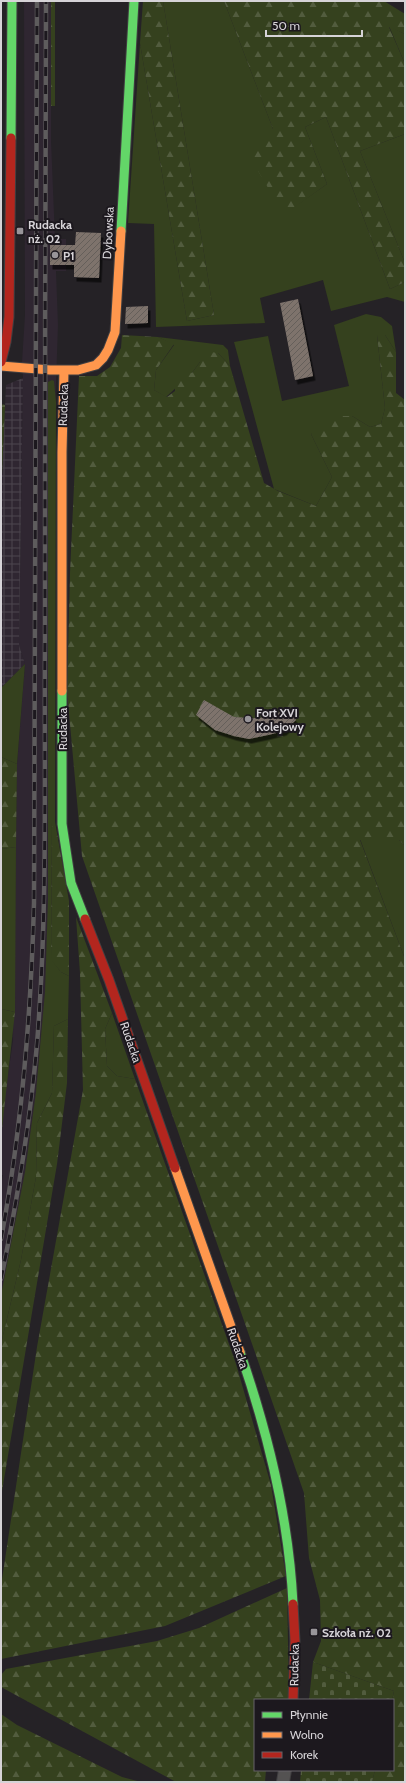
<svg xmlns="http://www.w3.org/2000/svg" width="406" height="1783" viewBox="0 0 406 1783" font-family="Cabin,sans-serif">
	<style>
		.built { fill: #2f2631 }
		.industrial { fill: url(#industrial-grid) }
		.green { fill: #35411e }
		.forest { fill: url(#forest-firs) }
		.cemetery { fill: url(#cemetery-stones) }
		.building { fill: url(#building-hatch); filter: url(#shadow) }
		.lines { fill: none; stroke-linecap: round; stroke-linejoin: round }
		.street-casing { stroke: #413f41; stroke-width: 14 }
		.fast-casing { stroke: #413f41; stroke-width: 11 }
		.slow-casing { stroke: #413f41; stroke-width: 11 }
		.jam-casing { stroke: #413f41; stroke-width: 11 }
		.street { stroke: #545252; stroke-width: 12 }
		.fast { stroke: #63d668; stroke-width: 9 }
		.slow { stroke: #ff974d; stroke-width: 9 }
		.jam { stroke: #b3261e; stroke-width: 9 }
		.rail-casing { stroke: #5e5c5d; stroke-width: 4.5 }
		.rail { stroke: #1c181e; stroke-width: 3; stroke-dasharray: 9; stroke-linecap: butt }
		.poi-dot { fill: #989599; stroke: #1c181e; stroke-width: 1.5 }
		.labels { text-anchor: middle; dominant-baseline: central; stroke-width: 4; stroke-linejoin: round; paint-order: stroke }
		.poi-label { font-size: 12px; font-weight: bold; fill: #d6d3d7; stroke: #1c181e; text-anchor: start }
		.street-label { font-size: 12px; fill: #d6d3d7; stroke: #1c181e }
	</style>
	<defs>
		<pattern id="industrial-grid" width="8" height="8" patternUnits="userSpaceOnUse"><rect width="8" height="8" fill="#2f2631"/><path d="M0 4h8M4 0v8" fill="none" stroke="#4c454e"/></pattern>
		<pattern id="forest-firs" width="22" height="20" patternUnits="userSpaceOnUse"><rect width="22" height="20" fill="#35411e"/><path d="M5 1l3.5 6h-7zM16 11l3.5 6h-7z" fill="#525c3e"/></pattern>
		<pattern id="cemetery-stones" width="16" height="16" patternUnits="userSpaceOnUse"><rect width="16" height="16" fill="#35411e"/><path d="M2 7V4a2 2 0 0 1 4 0v3zM10 15v-3a2 2 0 0 1 4 0v3z" fill="#525c3e"/></pattern>
		<pattern id="building-hatch" width="6" height="6" patternUnits="userSpaceOnUse"><rect width="6" height="6" fill="#7e736c"/><path d="M-1 1l2-2M0 6l6-6M5 7l2-2" fill="none" stroke="#655e5a"/></pattern>
		<filter id="shadow"><feDropShadow dx="2.5" dy="4.5" stdDeviation="0" flood-color="#0009"/></filter>
	</defs>
	<rect width="100%" height="100%" fill="#252226"/>
	<path class="built" d="M24 1H51V141L55 239H66V271H56L58 325 53 470 51 1021 1 1324V1185L3 1175H1V1122L13 1041 17 764 25 664 19 645 23 378 22 362 25 315Z"/>
	<path class="industrial" d="M23 378 19 645 25 664 1 688V498L6 385Z"/>
	<path class="green" d="M163 1H224L273 129 284 214 327 184 305 127 326 117 390 289 405 282V302L387 297 331 311 323 280 260 298 265 323 156 327 154 224 128 223 140 43 187 321 214 315Z
		M389 26 405 34V64Z
		M405 134V263L360 151Z
		M366 314 381 317 392 326 396 352 385 335H377L385 408 381 424 370 427 352 416 311 434 332 477 316 506 274 489 234 342 268 336 282 401 349 386 334 325Z
		M158 337 223 345 228 350 230 366 218 353 200 362 192 373 166 397 154 390 156 370 174 345Z
		M52 380 54 381 56 402 55 822H52L51 959 61 972 69 976 68 1019 54 1026 52 1093 37 1123 36 1177 21 1260 1 1344V1295L25 1172 36 1092 45 992 48 899V382Z
		M25 664 17 764 1 757V688Z
		M360 839 399 840 405 846V959Z
		M16 847 15 1012 1 1009V849Z
		M112 1013 135 1079 117 1076 107 1066 105 1029Z"/>
	<path class="forest" d="M51 1H55V106H51Z
		M143 1H163L214 315 187 321 140 43Z
		M224 1H384L405 14V34L389 27 405 64V134L360 151 405 263V282L390 289 326 117 305 127 327 184 284 215 251 159 273 129Z
		M122 335 158 337 174 344 156 370 154 390 167 397 175 391V376L184 370 192 373 200 362 204 351 218 353 230 366 264 483 278 491 316 506 332 477 311 434 329 416H352L370 427 381 424 385 408 377 335H385L396 352V393L405 400V846L399 840H360L405 959V1782H372L375 1770H393L392 1700 394 1691 313 1662 321 1641 320 1600 309 1558 304 1493 82 856 67 691 70 573 79 376H97L110 367 121 348Z
		M1 404 5 405 1 498Z
		M1 757 17 764 16 847 1 849Z
		M52 822H55L69 901V976L61 972 51 960Z
		M76 917 112 1013 105 1029 107 1066 117 1076 135 1079 236 1364 271 1485 286 1576 165 1626 1 1659V1586L37 1347 83 1090 80 973Z
		M1 1009 15 1012 1 1138Z
		M68 1019 67 1083 57 1164 1 1497V1344L21 1260 36 1177 37 1123 52 1093 54 1026Z
		M287 1588 289 1700H255V1770H266L265 1782H176L1 1687V1675L6 1669 157 1641 199 1628Z
		M1 1714 17 1725 122 1777 141 1782H1Z"/>
	<path class="cemetery" d="M313 1662 394 1691 392 1700H309Z
		M301 1770H375L372 1782H300Z"/>
	<path class="building" d="M76 232 101 233 99 278 74 277V265H50V245H75Z
		M298 299 313 376 295 380 280 303Z
		M148 306V323L125 324 126 307Z
		M204 700 234 717 253 718 266 717 288 709 296 720 284 731 268 735 249 739 234 736 215 730 196 715Z"/>
	<g class="lines">
		<g class="street-casing">
			<path id="street" d="M283 1782 285 1770"/>
		</g>
		<g class="fast-casing">
			<path id="fast" d="M11 138 12 1
				M121 231 134 1
				M62 691V824L71 883 85 919
				M240 1352C268 1433 289 1519 293 1604"/>
		</g>
		<g class="slow-casing">
			<path id="slow" d="M1 366 50 370H78L96 365 103 358 108 350 115 332 121 231
				M62 691V452L64 370
				M175 1168 240 1352"/>
		</g>
		<g class="jam-casing">
			<path id="jam" d="M1 362 6 342 9 317 11 138
				M85 919 109 980 175 1168
				M293 1700 295 1641 293 1604"/>
		</g>
		<use href="#street" class="street"/>
		<use href="#fast" class="fast"/>
		<use href="#slow" class="slow"/>
		<use href="#jam" class="jam"/>
		<g class="rail-casing">
			<path id="rail" d="M1 1239C22 1127 31 1016 34 903L37 1
				M1 1279C17 1202 30 1123 37 1044 48 909 44 773 45 638 45 426 45 213 46 1"/>
		</g>
		<use href="#rail" class="rail"/>
	</g>
	<g class="poi-dot">
		<rect x="16" y="227" width="8" height="8" rx="2"/>
		<circle cx="55" cy="255" r="4"/>
		<circle cx="248" cy="719" r="4"/>
		<rect x="310" y="1628" width="8" height="8" rx="2"/>
	</g>
	<g class="labels">
		<g class="poi-label">
			<text x="28" y="224">Rudacka<tspan x="28" dy="14">nż. 02</tspan></text>
			<text x="63" y="255">P1</text>
			<text x="256" y="712">Fort XVI<tspan x="256" dy="14">Kolejowy</tspan></text>
			<text x="322" y="1632">Szkoła nż. 02</text>
		</g>
		<g class="street-label">
			<text transform="translate(108 233) rotate(-87)">Dybowska</text>
			<text transform="translate(63 405) rotate(-88)">Rudacka</text>
			<text transform="translate(62 729) rotate(-90)">Rudacka</text>
			<text transform="translate(131 1042) rotate(71)">Rudacka</text>
			<text transform="translate(238 1348) rotate(71)">Rudacka</text>
			<text transform="translate(294 1665) rotate(-89)">Rudacka</text>
		</g>
	</g>
	<rect width="406" height="1783" fill="none" stroke="#d6d3d7" stroke-width="4"/>
	<rect x="254" y="1699" width="140" height="72" fill="#1c181e" stroke="#666368"/>
	<rect x="262" y="1712" width="20" height="6" fill="#63d668" stroke="#666368"/>
	<text x="290" y="1719" font-size="12" fill="#d6d3d7">Płynnie</text>
	<rect x="262" y="1732" width="20" height="6" fill="#ff974d" stroke="#666368"/>
	<text x="290" y="1739" font-size="12" fill="#d6d3d7">Wolno</text>
	<rect x="262" y="1752" width="20" height="6" fill="#b3261e" stroke="#666368"/>
	<text x="290" y="1759" font-size="12" fill="#d6d3d7">Korek</text>
	<path d="M266 30v6h96v-6" fill="none" stroke="#d6d3d7" stroke-width="2"/>
	<text x="272" y="30" font-size="12" fill="#d6d3d7" stroke="#1c181e" stroke-width="3" paint-order="stroke">50 m</text>
</svg>
